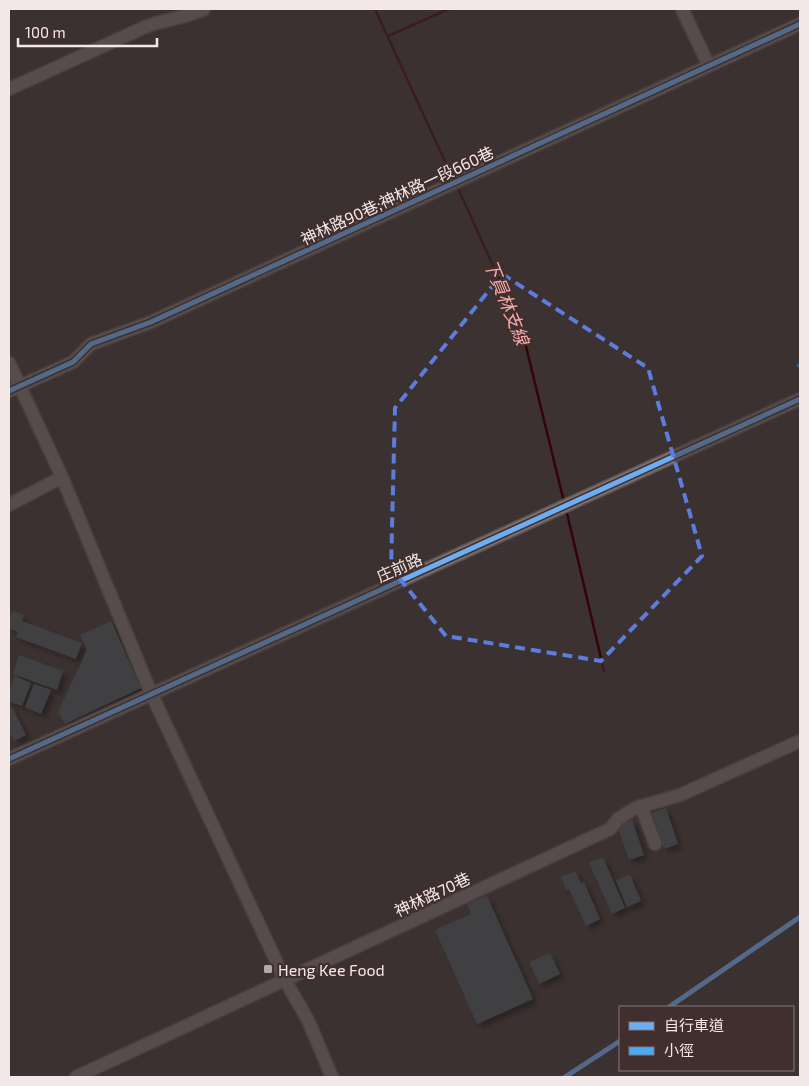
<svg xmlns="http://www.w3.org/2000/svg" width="809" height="1086" viewBox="0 0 809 1086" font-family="'Exo 2','Noto Sans TC',sans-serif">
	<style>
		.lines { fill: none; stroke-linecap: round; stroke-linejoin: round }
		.stream { stroke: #35040b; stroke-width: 2.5 }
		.building { fill: #455154; filter: url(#shadow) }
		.minor-casing { stroke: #595050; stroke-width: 15 }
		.minor { stroke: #786e6e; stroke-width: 12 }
		.quiet { stroke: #46acf6; stroke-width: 4; stroke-dasharray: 8 4; stroke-linecap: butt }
		.cycleway-casing { stroke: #402f2e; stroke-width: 8 }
		.cycleway { stroke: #6dadf4; stroke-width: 5 }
		.marked { fill: none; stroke: #5d7cdc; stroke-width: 4; stroke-dasharray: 10 6; stroke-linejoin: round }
		.poi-dot { fill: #b3a8a8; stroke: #402f2e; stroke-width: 2 }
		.labels { text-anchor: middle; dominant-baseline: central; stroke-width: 4.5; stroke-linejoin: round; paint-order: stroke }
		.street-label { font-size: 16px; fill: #f3e8e7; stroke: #402f2e }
		.poi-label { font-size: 16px; fill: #f3e8e7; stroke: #402f2e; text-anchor: start }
		.water-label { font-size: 18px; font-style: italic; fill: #f5a9a8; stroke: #402f2e }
	</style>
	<defs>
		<filter id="shadow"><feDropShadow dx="4.5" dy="4.5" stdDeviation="2.5" flood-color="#0009"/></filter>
	</defs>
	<rect width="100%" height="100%" fill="#3c3232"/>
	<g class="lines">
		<path class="stream" d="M375 9 453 179
			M388 36 449 9
			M457 186 522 330 564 502
			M566 509 604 671"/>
	</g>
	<path class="building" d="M13 611 24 615 22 621 82 643 76 659 16 637 18 632 9 628V614L11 615Z
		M111 621 141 688 65 724 58 712 87 650 80 635Z
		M19 655 63 671 57 690 13 674Z
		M15 676 31 683 22 706 9 701V692Z
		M34 684 51 690 41 714 25 707Z
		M12 707 26 735 14 741 9 731V709Z
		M666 808 678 844 664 849 652 813Z
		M632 820 644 855 629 860 617 825Z
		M603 857 625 908 612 914 589 863Z
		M575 871 581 883 584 882 600 919 586 926 569 889 566 890 561 877Z
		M630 875 641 901 627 907 616 880Z
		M487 896 533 999 477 1024 435 930 471 914 467 904Z
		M550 953 560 974 539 984 529 962Z"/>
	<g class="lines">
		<g class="minor-casing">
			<path id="minor" d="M682 9 709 66
				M9 89 145 27C164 19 184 19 204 9
				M9 363 62 477 151 693 285 980 308 1020 332 1077
				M9 391 73 362 91 344 151 322 800 24
				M9 505 62 477
				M9 759 800 399
				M641 806 655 844
				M76 1077 610 829 618 819 635 808 680 795 800 741"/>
		</g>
		<use href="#minor" class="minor"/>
		<path class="quiet" d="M798 364 800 366"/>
		<g class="cycleway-casing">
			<path id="cycleway" d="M9 391 73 362 91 344 151 322 800 24
				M9 759 800 399
				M669 1007 800 917
				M565 1077 620 1041"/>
		</g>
		<use href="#cycleway" class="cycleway"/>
	</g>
	<path d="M0 0H809V1086H0ZM502 274 648 368 702 556 601 661 446 636 391 568 395 408Z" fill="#3c3232" fill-opacity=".55" fill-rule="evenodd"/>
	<path class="marked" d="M502 274 648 368 702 556 601 661 446 636 391 568 395 408Z"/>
	<rect class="poi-dot" x="263" y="964" width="10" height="10" rx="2.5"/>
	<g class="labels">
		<g class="street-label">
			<text transform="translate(397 195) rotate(-25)">神林路90巷;神林路一段660巷</text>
			<text transform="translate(399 567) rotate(-24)">庄前路</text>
			<text transform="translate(432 894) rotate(-25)">神林路70巷</text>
		</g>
		<g class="poi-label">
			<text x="278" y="969">Heng Kee Food</text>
		</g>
		<g class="water-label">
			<text transform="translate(507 302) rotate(68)">下員林支線</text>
		</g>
	</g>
	<rect width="809" height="1086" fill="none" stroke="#f3e8e7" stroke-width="20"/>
	<rect x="619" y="1006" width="175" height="65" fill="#402f2e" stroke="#887978"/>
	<rect x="629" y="1022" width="25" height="8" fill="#6dadf4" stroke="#887978"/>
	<text x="664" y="1031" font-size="15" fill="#f3e8e7">自行車道</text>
	<rect x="629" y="1047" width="25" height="8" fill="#46acf6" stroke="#887978"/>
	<text x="664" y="1056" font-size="15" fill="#f3e8e7">小徑</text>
	<path d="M18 38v8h139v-8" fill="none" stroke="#f3e8e7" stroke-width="2.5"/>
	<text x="25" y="38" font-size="15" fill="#f3e8e7" stroke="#402f2e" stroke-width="4" paint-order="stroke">100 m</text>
</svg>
